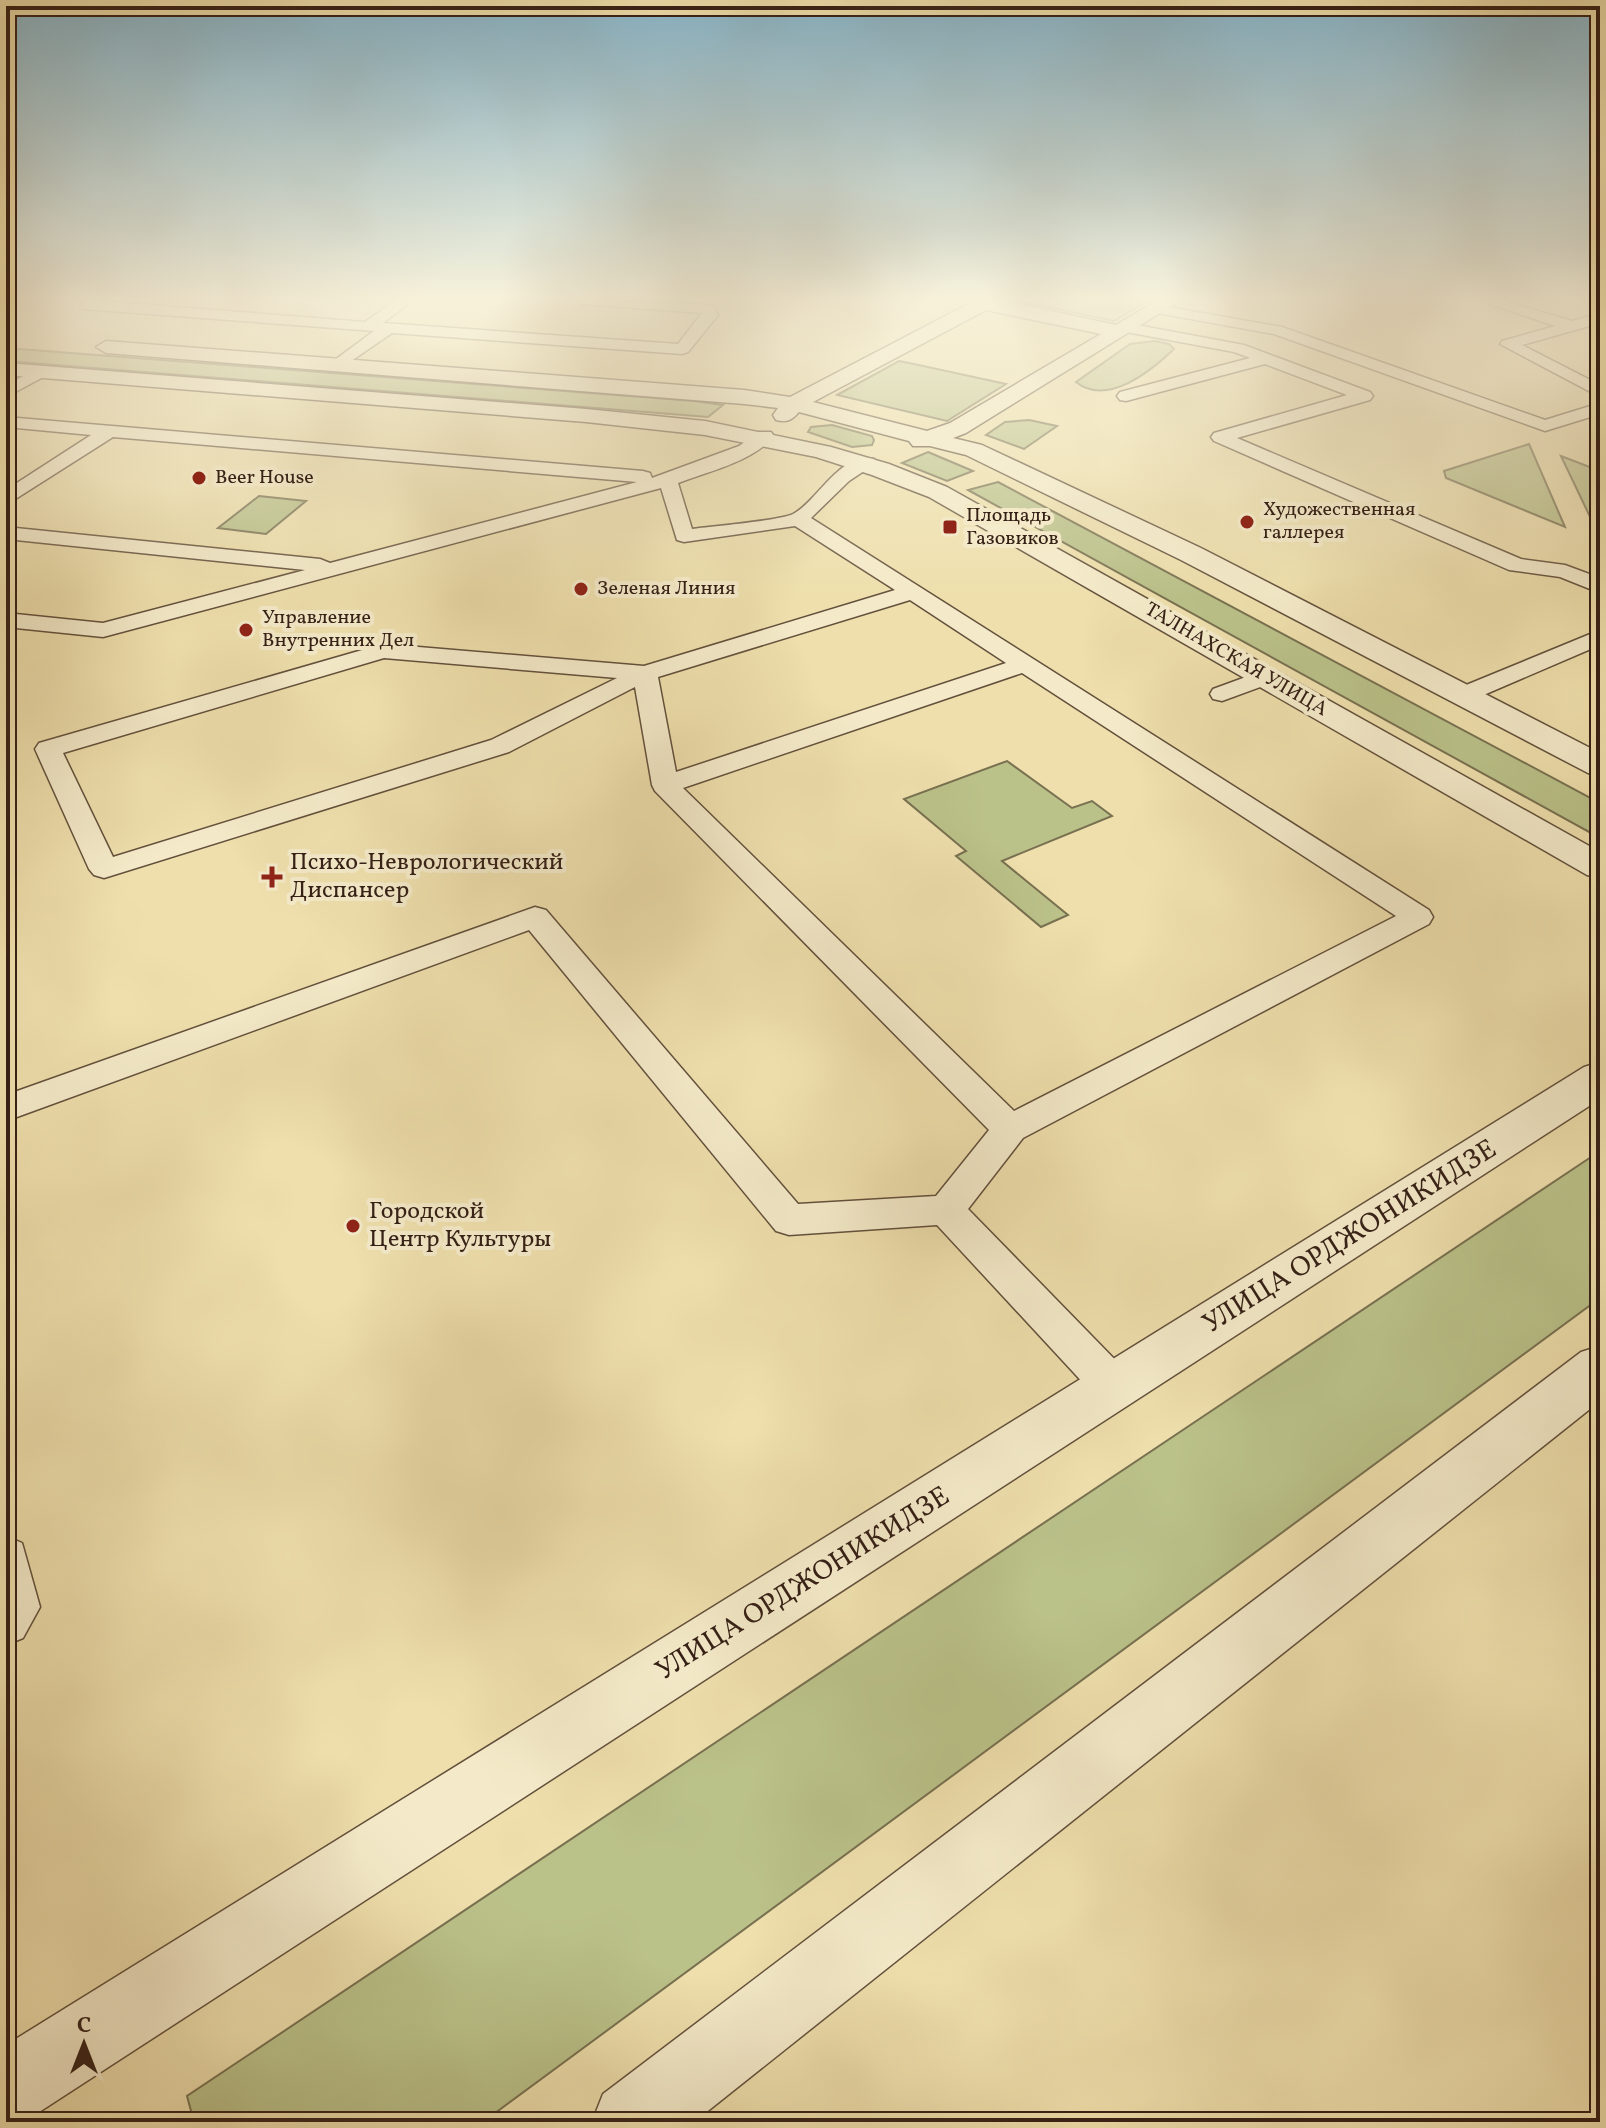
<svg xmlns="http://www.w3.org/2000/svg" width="1606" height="2128" viewBox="0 0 1606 2128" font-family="Vollkorn,serif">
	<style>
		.green { fill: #bac189; stroke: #787050; stroke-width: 2 }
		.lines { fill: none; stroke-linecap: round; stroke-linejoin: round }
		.service-casing { stroke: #63503c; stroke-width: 3 }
		.tertiary-casing { stroke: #63503c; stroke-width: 3 }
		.service { fill: #f4eac9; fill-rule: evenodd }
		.tertiary { fill: #f4eac9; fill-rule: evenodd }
		.poi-dot { fill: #8f2418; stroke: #f4eac9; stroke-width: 3 }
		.labels { text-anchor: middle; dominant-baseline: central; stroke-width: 8; stroke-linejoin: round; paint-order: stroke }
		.far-poi-label { font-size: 20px; fill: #352016; stroke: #f4eac9; text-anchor: start }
		.far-street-label { font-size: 20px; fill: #352016; stroke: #f4eac9 }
		.poi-label { font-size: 24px; fill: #352016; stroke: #f4eac9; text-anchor: start }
		.near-street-label { font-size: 28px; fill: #352016; stroke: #f4eac9 }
	</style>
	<rect width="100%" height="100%" fill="#eedfac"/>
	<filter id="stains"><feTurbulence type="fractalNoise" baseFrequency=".0025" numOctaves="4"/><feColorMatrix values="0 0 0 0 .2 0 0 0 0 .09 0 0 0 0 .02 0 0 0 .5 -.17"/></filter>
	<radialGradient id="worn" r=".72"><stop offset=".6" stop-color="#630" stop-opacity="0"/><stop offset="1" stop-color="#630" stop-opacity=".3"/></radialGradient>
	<path class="green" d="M1015 300H1149L1114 321Z
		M1155 341 1169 344 1174 349C1151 371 1107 407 1076 382L1130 344Z
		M6 348 694 401 723 405 708 417 6 361Z
		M899 361 914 364 1006 384 947 421 837 395Z
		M1029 420 1057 426 1024 449 986 435 1005 422Z
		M832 425 872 436 874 440 872 445 852 447 808 432 811 427Z
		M1529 444 1565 527 1446 478 1444 471Z
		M928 452 973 471 947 481 902 463Z
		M1561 456 1600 471V519L1592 521Z
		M998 482 1600 803V838L968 490Z
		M259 496 306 501 266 534 218 528Z
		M1007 761 1072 808 1092 801 1112 816 1002 861 1068 915 1041 927 956 856 966 851 904 799Z
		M1600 1151V1298L483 2122H194L187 2096Z"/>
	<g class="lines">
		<g class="service-casing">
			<path id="service" d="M87 300 365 322 396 300H413L383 323 678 344 702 313 581 304 574 300 697 304 714 307 718 315 688 352 682 354 392 333 338 370 330 365 332 362 374 331 82 309 80 306Z
				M1478 300H1501L1572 321 1600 313V323L1522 345 1600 385V397L1500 344 1502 341 1555 326Z
				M1157 305 1282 327 1545 420 1600 403V414L1545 431 1274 334 1152 312 1150 309Z
				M1126 323 1244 345 1370 392 1373 396 1370 400 1237 438 1521 559 1565 565 1600 578V593L1560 577 1509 570 1214 441 1211 437 1214 433 1347 395 1265 364 1126 401 1120 400 1117 396 1120 392 1250 358 1234 352 1121 331 1118 328Z
				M41 367 47 369 49 372 47 375 6 397V385Z
				M6 417 643 471 650 473 652 478 739 446 759 432H771L774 436C752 462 709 471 678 483L692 529C712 526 778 521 793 514 817 502 840 451 874 459L876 463 849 481 811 518 1429 910 1433 917 1429 924 1023 1138 968 1209 1129 1374 1135 1387 1129 1400 1114 1405 1099 1400 937 1225 789 1235 776 1231 529 930 6 1121V1095L535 907 546 910 798 1204 936 1196 989 1130 655 791 652 785 635 687 509 752 104 878 94 875 89 869 35 749 39 743 383 644 644 666 895 590 795 526 684 542 677 540 661 488 103 637 6 627V613L103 623 305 570 6 539V527L320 559 330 563 637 482 113 437 6 505V490L91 435 6 427ZM910 600 1006 663 676 772 658 677ZM384 658 617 678 491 740 113 857 63 753ZM1022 673 1396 916 1014 1111 683 788Z
				M1600 630V645L1472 700H1454L1451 695 1454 690Z
				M1265 670 1274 672 1277 677 1274 682 1222 701 1213 699 1210 694 1213 689Z
				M6 1536 22 1543 40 1607 23 1638 6 1645Z"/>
		</g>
		<g class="tertiary-casing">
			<path id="tertiary" d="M976 300H1000L1116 325 1158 300H1181L966 433 953 438 982 445 1201 548 1600 753V776L1588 773 1181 560 966 455 930 446H913L909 441 799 412C792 420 787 423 776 420L773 415 778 408 744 404 106 353 96 347 106 341 744 390 790 397ZM986 310 1101 334 950 423 927 431 813 402Z
				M6 363 586 409 705 421 831 447 889 464 947 487 1600 852V878L1587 875 929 497 872 475 816 457 705 435 586 422 6 375Z
				M1600 1062V1099L33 2116 20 2122H6V2045L1584 1067Z
				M1600 1346V1401L694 2122H592L603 2094 1581 1352Z"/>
		</g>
		<use href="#service" class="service"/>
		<use href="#tertiary" class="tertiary"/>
	</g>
	<linearGradient id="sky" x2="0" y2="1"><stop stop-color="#88b8ce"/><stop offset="0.5" stop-color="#f7f1da"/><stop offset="1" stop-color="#f7f1da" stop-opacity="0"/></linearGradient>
	<rect width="1606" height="598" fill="url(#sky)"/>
	<g class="poi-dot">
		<circle cx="199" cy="478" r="8"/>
		<circle cx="1247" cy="522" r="8"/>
		<rect x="942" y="519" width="16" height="16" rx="4"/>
		<circle cx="581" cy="589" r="8"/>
		<circle cx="246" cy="630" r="8"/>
		<path d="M268 865h8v8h8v8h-8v8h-8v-8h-8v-8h8z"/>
		<circle cx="353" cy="1226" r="8"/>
	</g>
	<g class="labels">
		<g class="far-poi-label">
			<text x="215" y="478">Beer House</text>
			<text x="1263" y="510">Художественная<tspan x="1263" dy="23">галлерея</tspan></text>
			<text x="966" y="516">Площадь<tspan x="966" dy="23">Газовиков</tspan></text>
			<text x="597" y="589">Зеленая Линия</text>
			<text x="262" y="618">Управление<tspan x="262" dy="23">Внутренних Дел</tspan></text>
		</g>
		<g class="far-street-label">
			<text transform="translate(1236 660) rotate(30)">ТАЛНАХСКАЯ УЛИЦА</text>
		</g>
		<g class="poi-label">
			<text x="290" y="863">Психо-Неврологический<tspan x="290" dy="28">Диспансер</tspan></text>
			<text x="369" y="1212">Городской<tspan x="369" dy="28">Центр Культуры</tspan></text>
		</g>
		<g class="near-street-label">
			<text transform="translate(1350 1237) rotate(-32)">УЛИЦА ОРДЖОНИКИДЗЕ</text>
			<text transform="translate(803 1584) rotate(-32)">УЛИЦА ОРДЖОНИКИДЗЕ</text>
		</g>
	</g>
	<rect width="1606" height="2128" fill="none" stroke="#eedfac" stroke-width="32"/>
	<rect x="8" y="8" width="1590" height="2112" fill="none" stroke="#352016" stroke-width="4"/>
	<rect x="16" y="16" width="1574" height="2096" fill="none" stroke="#352016" stroke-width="2"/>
	<g transform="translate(84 2044)" stroke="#f4eac9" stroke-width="6" paint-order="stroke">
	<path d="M0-6L14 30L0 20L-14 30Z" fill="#352016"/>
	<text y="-12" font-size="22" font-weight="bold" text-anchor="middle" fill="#352016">С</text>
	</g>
	<rect width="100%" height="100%" filter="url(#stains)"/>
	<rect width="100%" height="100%" fill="url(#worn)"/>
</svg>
